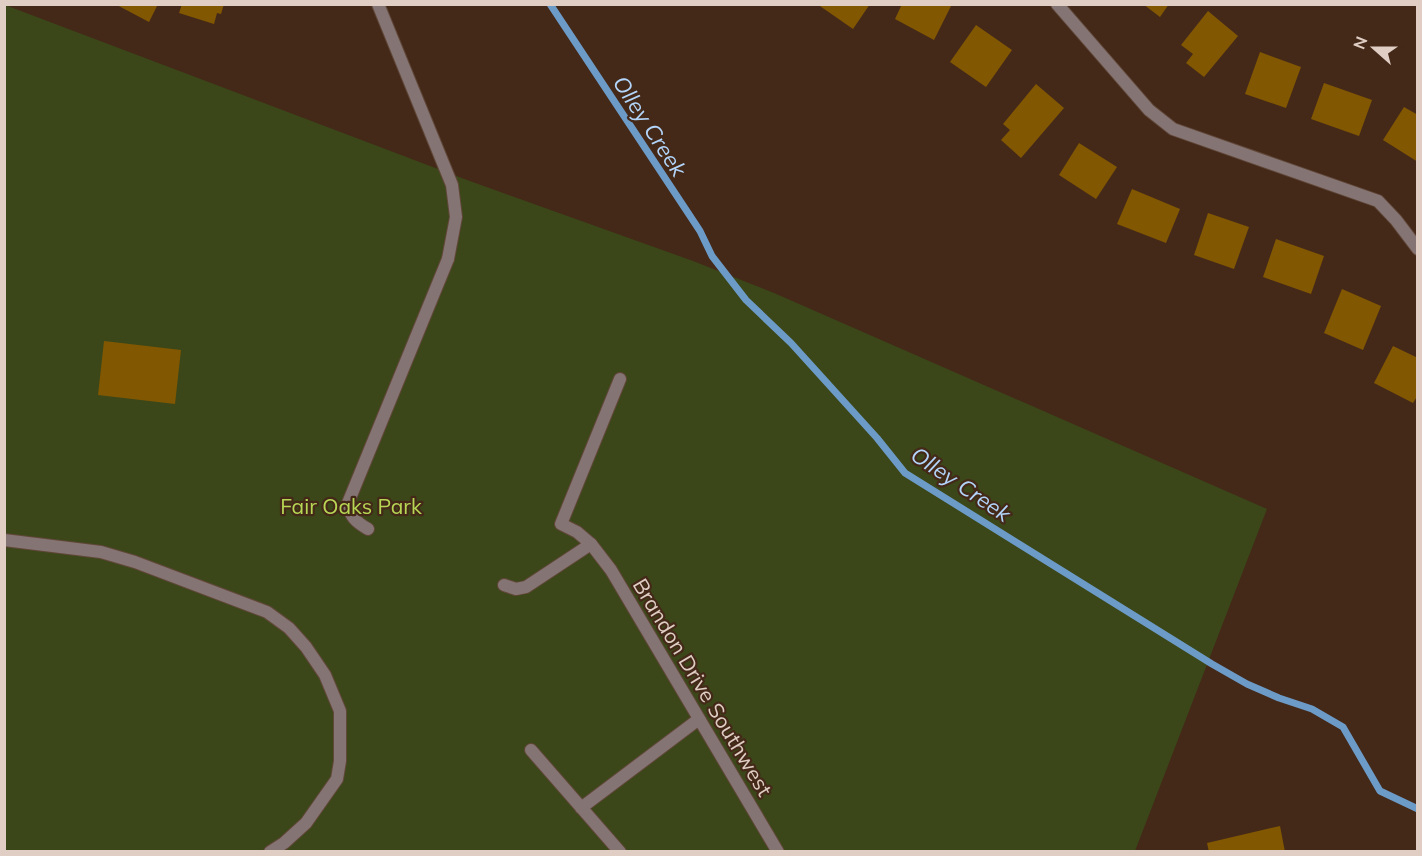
<svg xmlns="http://www.w3.org/2000/svg" width="1422" height="856" viewBox="0 0 1422 856" font-family="Mulish,sans-serif">
	<style>
		.green { fill: #3b4719 }
		.lines { fill: none; stroke-linecap: round; stroke-linejoin: round }
		.stream { stroke: #6d9bc8; stroke-width: 7 }
		.building { fill: #825701 }
		.lane-casing { stroke: #604738; stroke-width: 14 }
		.street-casing { stroke: #604738; stroke-width: 14 }
		.lane { stroke: #857474; stroke-width: 12 }
		.street { stroke: #857474; stroke-width: 12 }
		.labels { text-anchor: middle; dominant-baseline: central; stroke-width: 4.5; stroke-linejoin: round; paint-order: stroke }
		.park-label { font-size: 21px; fill: #b6d654; stroke: #442919 }
		.street-label { font-size: 21px; fill: #e0cec4; stroke: #442919 }
		.water-label { font-size: 22px; font-style: italic; fill: #b2d5f9; stroke: #442919 }
	</style>
	<rect width="100%" height="100%" fill="#442919"/>
	<path class="green" d="M5 5 467 180 693 261 774 293 1267 509 1135 851H5Z"/>
	<g class="lines">
		<path class="stream" d="M550 4 700 231 712 256 746 300 791 343 877 438 905 473 1212 664 1247 684 1279 698 1312 709 1343 727 1380 791 1418 809"/>
	</g>
	<path class="building" d="M115 4H158L149 22Z
		M182 4H224L221 14 217 13 214 24 179 13Z
		M817 4H870L853 29Z
		M902 4H952L934 40 895 19Z
		M1143 4H1169L1160 17Z
		M1208 11 1238 36 1204 77 1186 63 1193 54 1181 45Z
		M976 25 1012 50 986 87 950 62Z
		M1260 52 1301 67 1286 108 1245 94Z
		M1324 83 1372 100 1359 136 1311 119Z
		M1036 84 1064 108 1021 158 1001 140 1010 130 1003 124Z
		M1404 107 1418 115V162L1383 140Z
		M1079 143 1117 167 1096 199 1059 175Z
		M1132 189 1180 209 1166 243 1117 224Z
		M1208 213 1249 227 1234 269 1194 255Z
		M1276 239 1324 256 1311 294 1263 277Z
		M1342 289 1381 306 1363 350 1324 333Z
		M104 341 181 350 175 404 98 395Z
		M1393 346 1418 358V395L1413 403 1374 383Z
		M1280 826 1285 852H1209L1207 843Z"/>
	<g class="lines">
		<g class="lane-casing">
			<path id="lane" d="M368 529C356 522 350 517 348 503L448 259
				M4 540 101 552 135 562 267 612 289 628 306 647 325 675 340 711V761L337 779 306 823 284 843 270 852
				M504 585 516 589 526 587 591 544 577 532 561 524 620 379
				M531 750 620 852
				M581 808 699 719"/>
		</g>
		<g class="street-casing">
			<path id="street" d="M378 4 452 185 456 217 448 259
				M1057 4 1149 110 1173 129 1378 201 1396 220 1418 249
				M591 544 611 570 778 852"/>
		</g>
		<use href="#lane" class="lane"/>
		<use href="#street" class="street"/>
	</g>
	<g class="labels">
		<g class="park-label">
			<text x="351" y="506">Fair Oaks Park</text>
		</g>
		<g class="street-label">
			<text transform="translate(703 687) rotate(59)">Brandon Drive Southwest</text>
		</g>
		<g class="water-label">
			<text transform="translate(650 126) rotate(57)">Olley Creek</text>
			<text transform="translate(961 484) rotate(34)">Olley Creek</text>
		</g>
	</g>
	<rect width="1422" height="856" fill="none" stroke="#e0cec4" stroke-width="12"/>
	<g transform="translate(1374 48) rotate(291)" stroke="#442919" stroke-width="4.5" paint-order="stroke">
	<path d="M0-4.5L10 22L0 15L-10 22Z" fill="#e0cec4"/>
	<text y="-9" font-size="16" font-weight="bold" text-anchor="middle" fill="#e0cec4">N</text>
	</g>
</svg>
